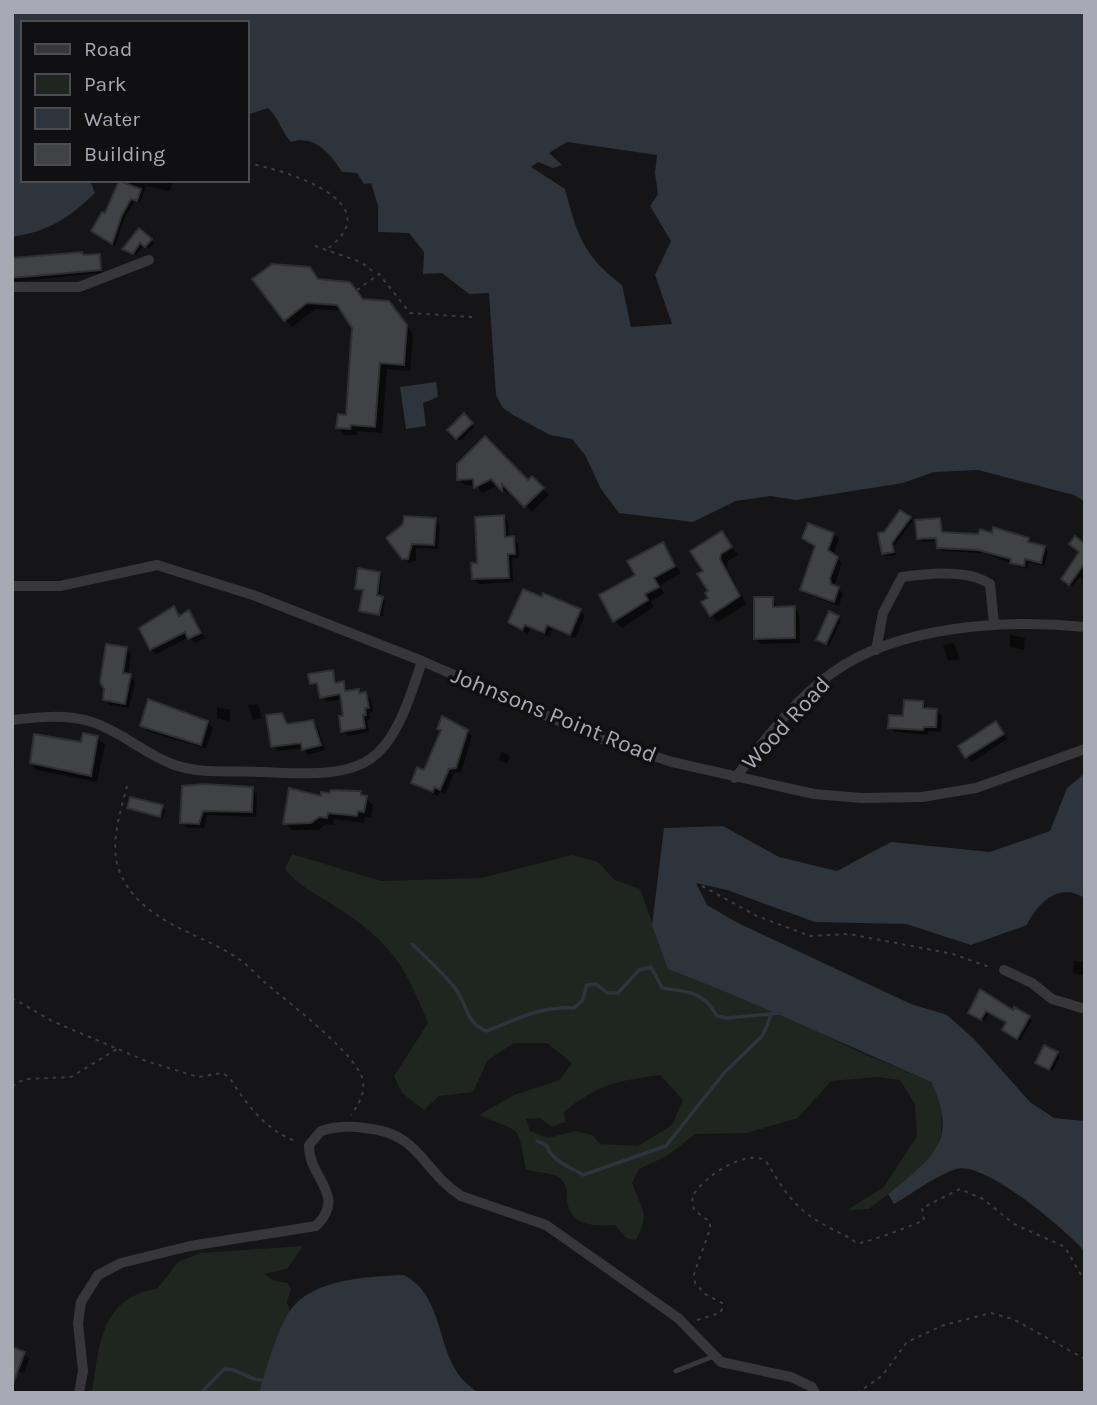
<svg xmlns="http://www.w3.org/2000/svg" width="1097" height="1405" viewBox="0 0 1097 1405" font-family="Karla,sans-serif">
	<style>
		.green { fill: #1f2620; fill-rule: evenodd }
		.water { fill: #2d343b; fill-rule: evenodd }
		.shadow { fill: #0007 }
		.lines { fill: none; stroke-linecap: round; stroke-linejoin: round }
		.stream { stroke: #2d343b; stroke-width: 3.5 }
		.building { fill: #414246; stroke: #2f2f32; stroke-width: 2 }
		.path { stroke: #3c3d42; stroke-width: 2; stroke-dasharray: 3.5 5; stroke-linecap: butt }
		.service { stroke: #36363b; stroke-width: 5 }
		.minor { stroke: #36363b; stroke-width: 10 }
		.labels { text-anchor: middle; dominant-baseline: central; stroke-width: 7; stroke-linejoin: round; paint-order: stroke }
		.street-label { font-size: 23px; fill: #a7aab5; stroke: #100f11 }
	</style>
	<rect width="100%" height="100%" fill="#151416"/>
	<path class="green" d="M292 854 381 881 482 878 572 855 598 862 615 880 640 889 669 969 764 1005 855 1050 931 1082 942 1105 941 1134 933 1158 869 1209 847 1210 884 1187 917 1136 915 1104 900 1080 877 1077 831 1081 798 1118 747 1133 695 1134 667 1156 639 1169 632 1183C641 1209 651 1212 636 1240L626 1238 615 1225C595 1226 571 1227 567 1201 567 1194 567 1186 562 1180 553 1171 537 1174 526 1169 516 1120 523 1135 479 1115L514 1095 560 1080 572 1063 547 1043H514L488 1060 473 1092 439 1096 424 1110 402 1093 394 1076 428 1023C405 965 390 941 336 907 317 894 299 887 285 869ZM660 1075 683 1100 672 1125 638 1146 600 1144 592 1135 575 1131 548 1138 530 1131 526 1119 540 1118 552 1127 565 1122 564 1112C599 1084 616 1081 660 1075Z
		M303 1246 287 1269 264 1274 275 1281 288 1283 291 1289 287 1302 290 1311 259 1393H92C99 1347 100 1297 157 1289L178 1262 200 1253Z"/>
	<path class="water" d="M12 12H1085V502L1074 495 978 470 934 472 903 483 796 500 770 496 736 501 693 522 619 513 601 489 585 455 572 439 550 435 513 415 503 408 496 395 489 293 469 294 442 273 423 274 424 252 409 233 378 232V206L371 183 364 184 357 173 342 172C331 154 314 134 291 142 281 131 279 118 268 108L247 115V23H23V180H90L95 193C68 219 49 231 12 237ZM567 142 657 155 655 173 658 194 650 206 671 241 655 275 672 324 631 327 622 285C583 256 577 234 565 189L531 167 538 162 553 168 562 165 549 153Z
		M436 382 438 397 423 403 426 426 406 429 400 387Z
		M1085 773V898C1059 882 1038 902 1027 925L971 945 906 924 815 922 727 890 696 883 707 905 738 923 911 1004 947 1015 974 1039 1030 1102 1054 1118 1085 1121V1252C1066 1230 984 1160 956 1169 935 1176 913 1193 894 1204L888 1194C931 1159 960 1141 931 1082 843 1044 758 1003 668 969L652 925 664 828 723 826 779 857 837 871 891 842 990 852 1050 831 1067 788Z
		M404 1275C440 1294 437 1338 455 1369 460 1379 470 1386 478 1393H259C267 1367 275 1335 289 1312 311 1278 368 1277 404 1275Z"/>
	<path class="shadow" d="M123 180H173L170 191 146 186 140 203 135 201 124 219 115 246 96 233Z
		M139 231 154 243 149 249 144 245 136 255 125 249Z
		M82 254 100 256 102 273 12 282V260Z
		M309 268 320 281 364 301 396 310 413 334 410 371 387 369 382 433 357 431V435H345L338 428 347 417 354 328 343 311 315 309 292 327 254 280Z
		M464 416 474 427 460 441 449 430Z
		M459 464 528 482 532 479 549 495 532 512 508 487V494L499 485 482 493 476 485H465L459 479Z
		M503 517 508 522 509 538 518 543 519 558 512 559 513 582 479 584 474 579 479 564Z
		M910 519 913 521 894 546 896 555 886 556 883 553Z
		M435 520 440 525 438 549 416 548V561L409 563 389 539Z
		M940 520 944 534 993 535 995 529 1044 547 1048 551 1044 566 1029 562 1027 569 983 553 942 551 938 541 923 542 919 538Z
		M721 533 738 555 728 561 727 568 746 604 718 622 711 615 705 571Z
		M833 534 839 539 833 555 842 563 835 584 843 594 839 606 806 594 801 589 816 547Z
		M662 544 681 573 660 585 664 594 651 601 654 607 622 628 615 621 637 576Z
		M1085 544V581L1080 577 1072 586 1067 582Z
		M379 573 382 576 379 598 385 601 382 617 361 611 364 592 357 588Z
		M772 598 778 608H794L799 613 800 643 761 644 756 639Z
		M174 609 180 617 189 612 205 638 195 643 189 637 156 654 151 649Z
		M580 611 585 616 575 638 553 629 549 637 530 628 528 634 510 622Z
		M838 617 841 620 829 646 821 642 818 639Z
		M1010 635 1025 638 1024 650 1010 647Z
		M954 643 960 659 948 661 943 645Z
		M126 649 131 654 128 676 135 681 129 708 110 705 104 700Z
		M332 672 339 684 343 683 349 692 358 691 371 699 373 712 369 713 370 719 367 720 369 732 348 736 343 731 345 717 342 699 326 702 320 688 312 684Z
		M923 703 928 710 937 711 942 716 941 732 928 731V735L895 732 890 727Z
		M258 704 262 718 253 720 248 705Z
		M217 707 230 710V722L217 718Z
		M181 715 208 723 213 728 206 749 147 731 142 726Z
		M281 715 289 726 313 722 318 727 325 750 308 755 303 748 278 751 273 746Z
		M996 723 1007 739 972 762 967 757Z
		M439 728 467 731 472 736 461 773H454L445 794 440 791 438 796 413 783 425 773 442 731Z
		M35 736 83 744 97 738 105 745 97 782 37 770 30 763Z
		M12 751 14 753 15 768H12Z
		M502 752 510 756 507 764 498 760Z
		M184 788 252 789 257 794 256 817 207 815 204 828H187L182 822Z
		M360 793 373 805 371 818 365 817 364 823 334 819 333 825 326 824 318 830H292L285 823 322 798Z
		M162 807 165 810 163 819 129 808Z
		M1074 961 1085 962V976L1073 973Z
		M980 991 1032 1020 1020 1041 1004 1030 1008 1023 989 1012 985 1021 970 1013Z
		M1057 1054 1060 1057 1052 1071 1040 1065Z
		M24 1354 29 1359 24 1373 12 1369Z"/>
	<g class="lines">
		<path class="stream" d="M412 944C427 958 442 972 455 988 467 1003 466 1025 487 1031 517 1019 541 1006 574 1008L582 1001 587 985 596 984 607 993H618L639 970 651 967 662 988C689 992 703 991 717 1016L727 1018 779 1013
			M537 1141 547 1146C552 1161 570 1167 583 1175L666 1146 724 1073 763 1035 771 1015
			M201 1393 224 1369C241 1368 247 1381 263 1380"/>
	</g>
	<path class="building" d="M119 181 141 189 137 201 131 199 122 215 112 244 91 231 102 212 105 213Z
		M139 228 152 239 145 247 140 243 133 254 122 249Z
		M82 252 83 255 100 254 101 270 12 278V258Z
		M272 264 310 267 318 279 350 282 363 299 389 301 407 325 404 365 380 363 375 427 351 425 350 429 336 428 338 414 346 415 352 328 337 305 307 303 284 321 252 279Z
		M464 413 473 423 456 439 447 430Z
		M485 436 528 480 532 476 544 488 524 507 502 484V491L491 479 474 488 473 479 457 480V464Z
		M900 510 911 517 892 543 894 552 882 554 878 533 884 532Z
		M504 515 505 537 514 536 515 554H508L509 578 472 579 471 563H477L475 517Z
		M404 516 436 518 434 545 412 544 408 559H402L386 538 403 524Z
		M940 518 942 532 978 534 980 529 992 533 993 527 1029 538 1028 542 1045 546 1041 563 1025 559 1024 566 1010 563 1011 559 978 550 937 548 936 538 917 539 915 520Z
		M808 523 834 533 828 550 838 557 830 578 831 584 839 587 834 602 800 590 815 546 802 538Z
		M722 531 732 547 721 554 720 559 740 596 710 616 701 602 708 598 705 593 708 591 697 574 703 571 690 551Z
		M1075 536 1085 544V563L1069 585 1061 579 1079 552 1069 544Z
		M663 542 675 566 654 578 659 587 645 594 648 600 613 622 599 595 635 575 627 561Z
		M358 568 380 572 377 595 383 597 379 615 359 611 363 590 355 589Z
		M523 589 542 597 543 593 581 609 570 635 547 625 544 633 525 625 522 630 508 622Z
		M754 597H773V607L795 606V638L754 639Z
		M174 606 179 616 189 610 201 633 188 639 185 632 150 650 139 628Z
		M829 611 839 616 826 644 816 640Z
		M106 644 127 647 123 673 131 674 125 704 103 700 104 689 100 682Z
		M333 670 335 683 344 681 345 691 359 689V693L366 692 369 708H365L366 715H363L365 728 341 732 339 716H343L340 694 320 698 317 683 310 684 308 674Z
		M148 699 208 721 201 745 140 726Z
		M904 700 923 701V708L937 709 936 727H924L923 730 888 728 889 715 903 716Z
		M282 713 287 724 313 720 321 745 302 750 301 743 271 747 266 715Z
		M442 716 468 730 456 768 449 769 440 790 434 787 433 792 411 783 417 767 424 770 441 730 437 729Z
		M996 721 1004 734 965 758 958 746Z
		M83 733 98 736 91 776 30 763 34 734 81 742Z
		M204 784 253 787 252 812 203 811 199 824 180 823 182 786Z
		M289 788 321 796V792L330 793 331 790 361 791V795L367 796 364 812 358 811 357 816 328 813 327 818 319 817 311 823 283 824Z
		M130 797 163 805 160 817 127 808Z
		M980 989 1013 1010 1014 1007 1030 1016 1017 1039 1002 1030 1006 1022 986 1011 981 1020 968 1013Z
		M1044 1045 1058 1052 1049 1070 1035 1063Z
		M12 1347 25 1352 13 1384H12Z"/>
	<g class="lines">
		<path class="path" d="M247 163C285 170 392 202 327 249
			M315 246 361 262 376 274
			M357 290 379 274 410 313 472 317
			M127 786C120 814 108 848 121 875 143 923 199 932 239 959 248 965 255 974 263 981 285 1000 358 1054 363 1081 365 1094 358 1105 351 1115
			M702 886 757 916 810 936 849 934 953 954 992 968
			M12 998 52 1021 146 1061 198 1077 222 1073 229 1077C247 1105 266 1131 298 1142
			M12 1086 25 1079 71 1077 117 1049
			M697 1320 720 1313 723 1307 722 1303 705 1294 695 1283 694 1274 710 1229V1222L694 1210 692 1197C702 1178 745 1148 766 1161 792 1205 802 1215 848 1237 852 1239 854 1242 858 1243 864 1244 917 1224 924 1220L922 1208 960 1189 983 1199 1014 1224 1065 1247 1085 1282
			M857 1393 882 1376 907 1342 944 1325 991 1313 1013 1319 1085 1359"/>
		<path class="service" d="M676 1371 714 1356"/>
		<path class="minor" d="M12 287H79L149 260
			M12 586H60L157 565 253 595 422 661 598 738 672 762 814 794 862 798 922 797 976 788 1085 749
			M876 650 883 613 902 577C928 573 968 569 990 584L994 624
			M12 720C39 717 66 714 92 722 120 731 144 753 172 764 201 775 232 770 262 772 372 778 388 768 422 661
			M735 778C764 741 794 700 832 673 898 625 1007 619 1085 627
			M1004 970 1032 983 1052 999 1085 1009
			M79 1393 83 1371 78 1323 81 1302 98 1275 121 1263 190 1246 316 1226C348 1195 308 1178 309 1145L321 1131C336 1126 350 1126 365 1128 421 1133 421 1170 461 1196L546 1225 678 1318 721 1362 791 1377 812 1387 815 1393"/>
	</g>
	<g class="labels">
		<g class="street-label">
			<text transform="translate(554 715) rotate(22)">Johnsons Point Road</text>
			<text transform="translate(786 723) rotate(-47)">Wood Road</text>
		</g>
	</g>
	<rect width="1097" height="1405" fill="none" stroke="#a7aab5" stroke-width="28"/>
	<rect x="21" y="21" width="228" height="161" fill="#100f11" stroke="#4c4d53" stroke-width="2"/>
	<rect x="35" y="44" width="35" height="10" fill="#36363b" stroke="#4c4d53" stroke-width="2"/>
	<text x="84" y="56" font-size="21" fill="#a7aab5">Road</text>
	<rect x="35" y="74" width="35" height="21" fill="#1f2620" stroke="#4c4d53" stroke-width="2"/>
	<text x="84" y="91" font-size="21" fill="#a7aab5">Park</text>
	<rect x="35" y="108" width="35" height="21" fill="#2d343b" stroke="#4c4d53" stroke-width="2"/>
	<text x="84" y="126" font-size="21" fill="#a7aab5">Water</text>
	<rect x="35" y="144" width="35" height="21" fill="#414246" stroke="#4c4d53" stroke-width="2"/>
	<text x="84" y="161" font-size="21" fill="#a7aab5">Building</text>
</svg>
